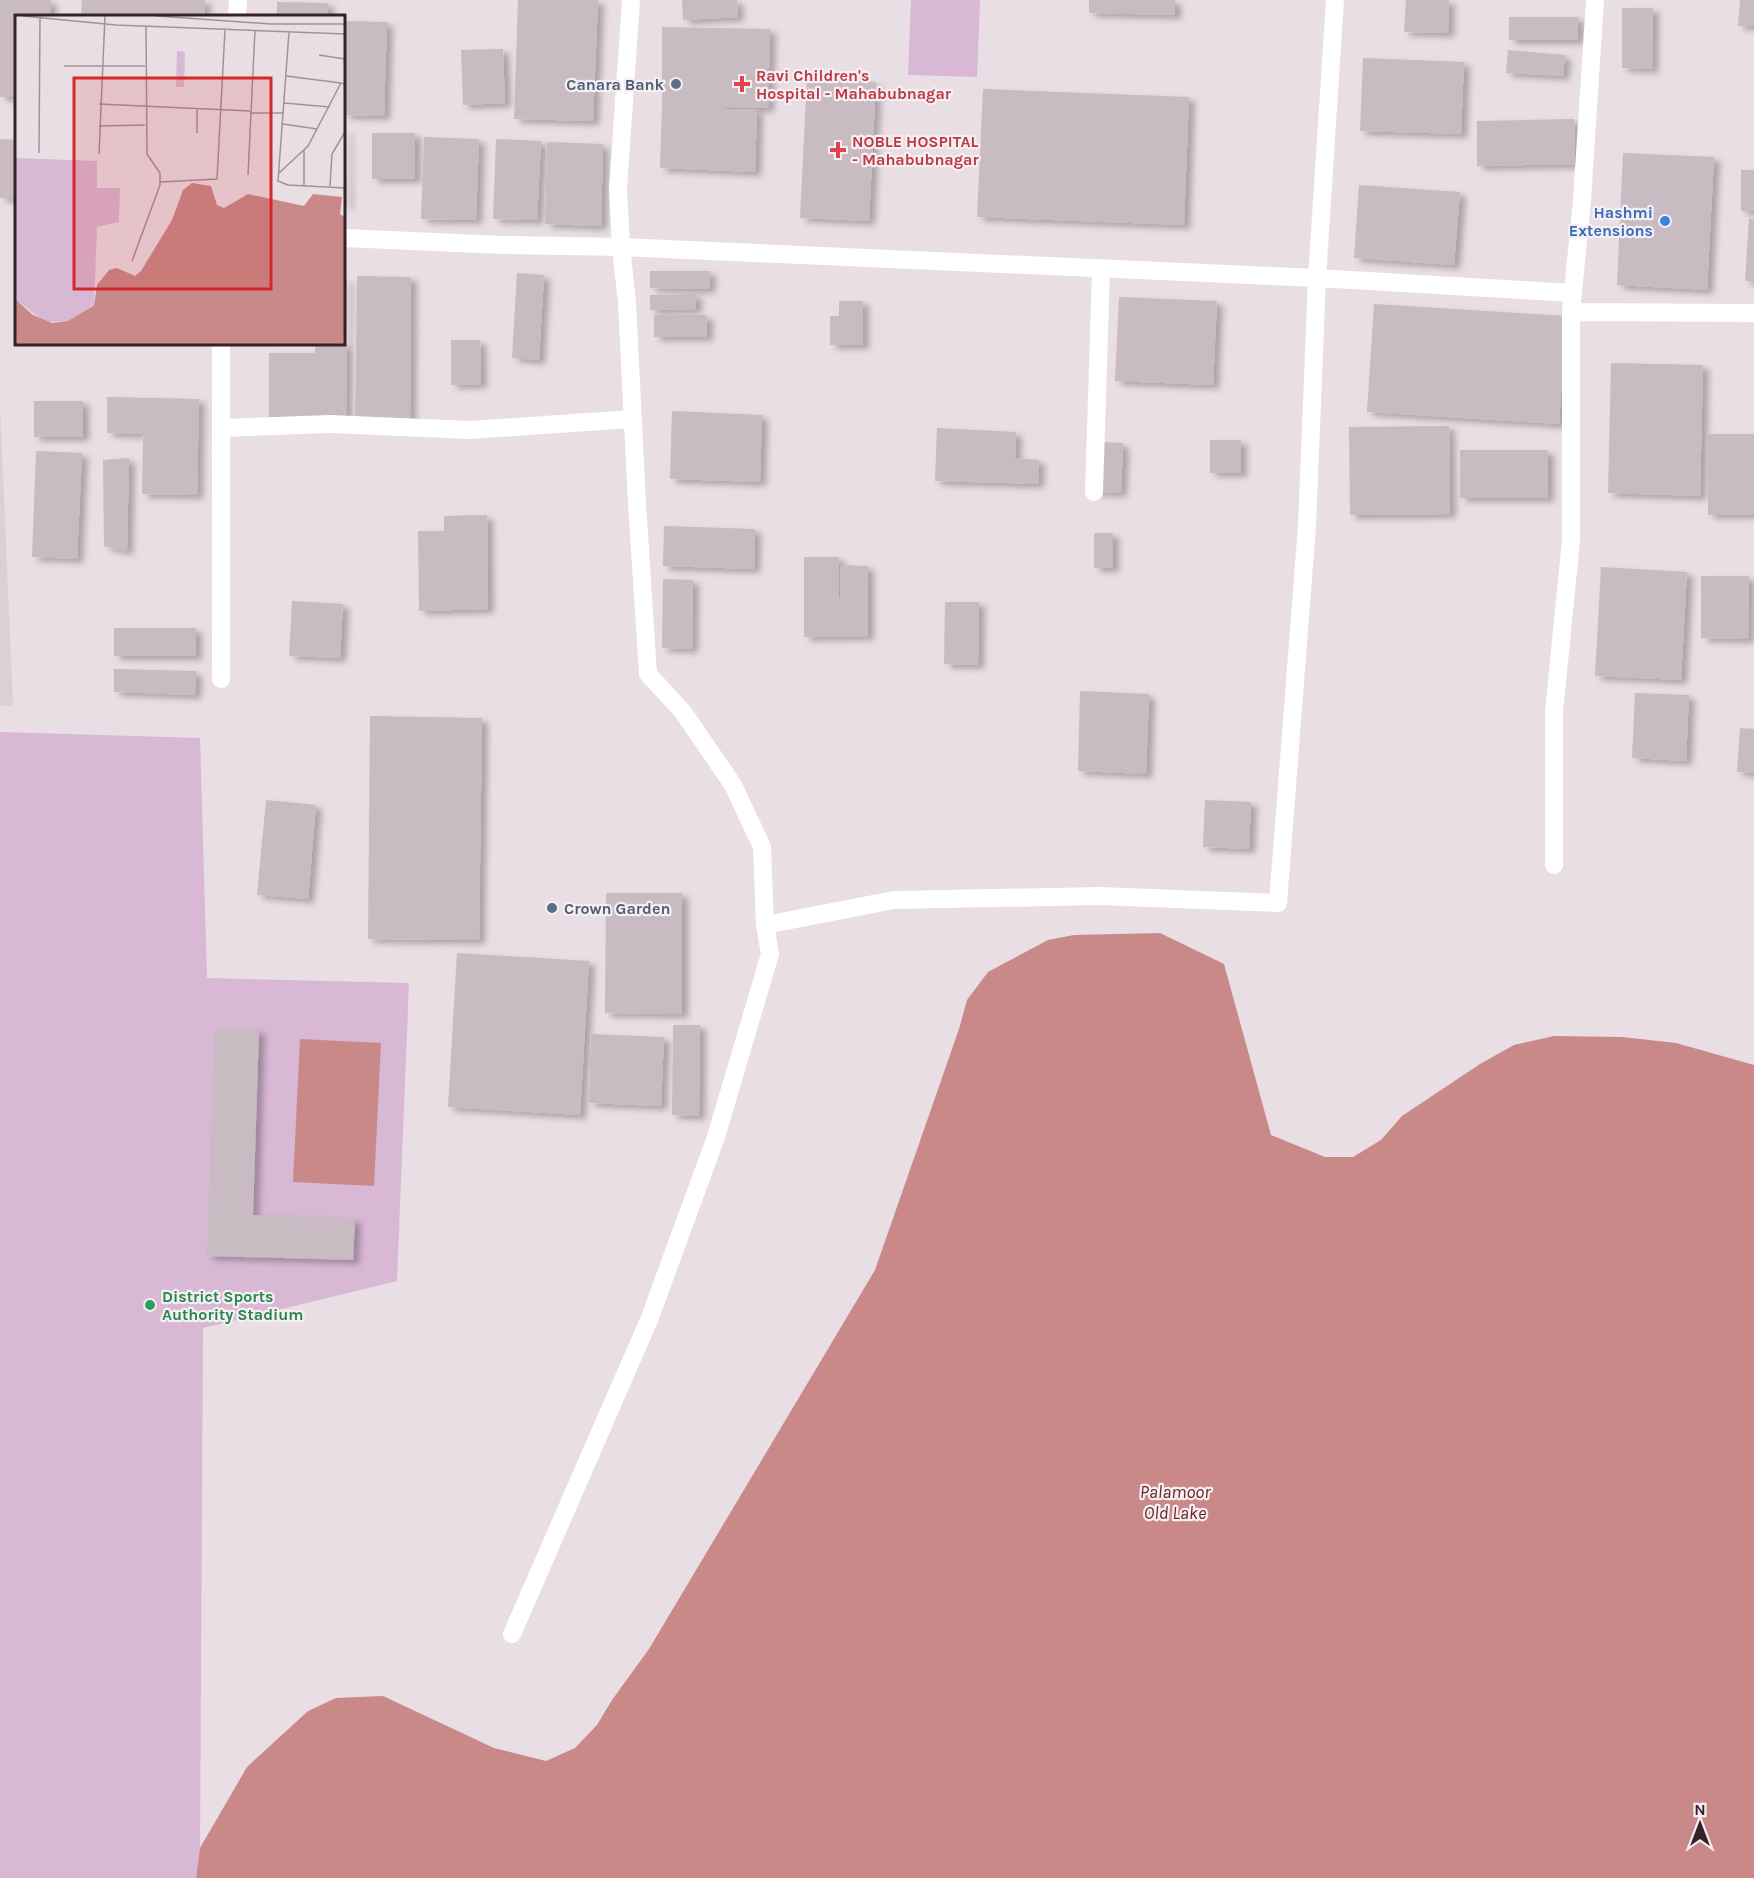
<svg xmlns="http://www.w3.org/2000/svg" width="1754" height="1878" viewBox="0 0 1754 1878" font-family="Karla,sans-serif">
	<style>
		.built { fill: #dccfd6 }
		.green { fill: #d8b8d4 }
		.water { fill: #c98989 }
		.building { fill: #c8bbc2; filter: url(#shadow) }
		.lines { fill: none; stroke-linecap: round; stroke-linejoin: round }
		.lane { stroke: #fff; stroke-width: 18 }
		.street { stroke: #fff; stroke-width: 18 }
		.service-dot { fill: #5c6f8a; stroke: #f5eef3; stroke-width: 2 }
		.health-dot { fill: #e0444e; stroke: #f5eef3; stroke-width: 2 }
		.shop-dot { fill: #3f7fe0; stroke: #f5eef3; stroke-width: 2 }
		.leisure-dot { fill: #2e9e5b; stroke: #f5eef3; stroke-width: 2 }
		.labels { text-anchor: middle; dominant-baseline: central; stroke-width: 4.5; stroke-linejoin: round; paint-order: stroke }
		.health-label { font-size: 16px; font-weight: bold; fill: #be3a42; stroke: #f5eef3; text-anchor: start }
		.service-label { font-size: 16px; font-weight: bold; fill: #4e5e75; stroke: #f5eef3; text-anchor: end }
		.shop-label { font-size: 16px; font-weight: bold; fill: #366cbe; stroke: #f5eef3; text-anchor: end }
		.leisure-label { font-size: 16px; font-weight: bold; fill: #27864d; stroke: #f5eef3; text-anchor: start }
		.water-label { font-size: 18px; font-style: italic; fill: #6c2221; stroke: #f5eef3 }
		.inset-road { fill: none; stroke: #a1929a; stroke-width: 1.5 }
		.view { fill: #d62828; fill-opacity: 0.15; stroke: #d62828; stroke-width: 3 }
		.inset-edge { fill: none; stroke: #36212a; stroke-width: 3 }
	</style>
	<defs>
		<filter id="shadow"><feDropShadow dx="6" dy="4" stdDeviation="3" flood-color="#0004"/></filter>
	</defs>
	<rect width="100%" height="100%" fill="#e8dee4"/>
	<path class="built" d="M0 405 13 706H0Z"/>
	<path class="green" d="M911 0H980L977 77 908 75Z
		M0 732 200 738 207 978 409 983 397 1281 203 1328 200 1848 196 1878H0Z"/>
	<path class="water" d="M1160 933 1224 964 1271 1135 1325 1157H1353L1381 1140 1402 1116 1480 1064 1514 1045 1554 1036 1622 1037 1676 1043 1754 1065V1878H196L200 1848 247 1767 308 1711 336 1698 383 1696 494 1748 546 1761 575 1748 597 1725 612 1700 649 1649 875 1270 959 1029 967 1000 988 972 1048 940 1074 935Z
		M300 1039 381 1043 374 1186 293 1182Z"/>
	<path class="building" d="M0 0H51L50 16H16V97H0Z
		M82 0H205L204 16H81Z
		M518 0H598L593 121 514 119Z
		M682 0H737L738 17 683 20Z
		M1089 0H1175V15L1089 13Z
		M1406 0H1449L1448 33 1404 32Z
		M1740 0H1754V26H1738Z
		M277 2 328 3V16H277Z
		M1622 8H1653L1652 69 1622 68Z
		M1509 17H1578V40H1509Z
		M344 21 387 22 384 116 344 115Z
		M662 27 770 29 768 108H697L757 110 755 172 660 168 662 107Z
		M503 49 505 103 463 105 461 50Z
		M1508 50 1565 55 1563 76 1506 73Z
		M1363 58 1464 62 1461 134 1360 131Z
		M807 78 876 82 869 221 800 218Z
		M983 89 1189 97 1184 225 977 217Z
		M1574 119 1575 164 1477 166V121Z
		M344 129H346L347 206H344Z
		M372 133H415V179H372Z
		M424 137 479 139 476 220 421 219Z
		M0 139 16 140V199L0 198Z
		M496 139 541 141 537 220 493 219Z
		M547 142 603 144 601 226 545 224Z
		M1623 153 1714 157 1707 290 1617 285Z
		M1741 170H1754V211H1741Z
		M1359 185 1460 192 1454 265 1354 258Z
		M1749 219H1754V282L1745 281Z
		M650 271H710L709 289 650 288Z
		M517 273 544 275 539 360 512 358Z
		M357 276 411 277 410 426 355 425Z
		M344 279H347L346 424H269V353H315V344H344Z
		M696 294V309L650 310V295Z
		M1119 297 1217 301 1213 385 1115 381Z
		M839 301H863V345H830V316H839Z
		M1374 304 1566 316 1559 424 1367 412Z
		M654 315H707V337H654Z
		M451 340H480L481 384 451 385Z
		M1611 363 1703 365 1700 496 1608 493Z
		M107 397 199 399 197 495 142 494 143 434 107 433Z
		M34 401H83V437H34Z
		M672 411 762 415 760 482 670 479Z
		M1449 426 1450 514 1350 515 1349 427Z
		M937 428 1016 432 1015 458 1039 460 1038 484 935 481Z
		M1708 434H1754V514L1708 515Z
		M1210 440H1241V473H1210Z
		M1097 442 1123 443 1121 493 1094 492Z
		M1460 450H1548V498H1460Z
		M36 451 82 453 77 559 32 557Z
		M129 458 127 551 104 546 103 460Z
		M487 515 488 609 419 611 418 531H444V516Z
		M664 526 755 529 754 569 663 566Z
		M1094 533H1113V568H1094Z
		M804 557H839V626L841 565 868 566V636L804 637Z
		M1601 567 1687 572 1681 680 1595 676Z
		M1701 576H1749L1748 639 1701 638Z
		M663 579 693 580 692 649 662 648Z
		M292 601 343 604 340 658 289 656Z
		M945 602H979L978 665 944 664Z
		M114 628H196V656H114Z
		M114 669 196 671 195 695 114 692Z
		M1080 691 1149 694 1146 774 1078 771Z
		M1635 693 1689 695 1686 761 1632 758Z
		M370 716 482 718 479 940 368 939Z
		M1740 728 1754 729V773L1737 772Z
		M266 800 316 805 308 899 257 895Z
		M1205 800 1251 802 1249 849 1203 847Z
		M606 893H682V1014L605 1013Z
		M457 953 589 961 580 1115 448 1107Z
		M673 1025H700L699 1116 672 1115Z
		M215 1029 259 1030 253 1215 355 1219 353 1260 207 1256Z
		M591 1034 664 1037 661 1106 589 1103Z"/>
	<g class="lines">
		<path class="lane" d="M512 1634 649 1320 716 1137 770 954 765 925"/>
		<path class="street" d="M631 0 618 189 621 247 627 302 637 503 648 674 683 712 733 785 762 847 765 925 894 900 1100 896 1278 903 1307 526 1317 278 1335 0
			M237 16 238 0
			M344 238 503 245 621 247 1317 278 1573 293
			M1571 312 1754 313
			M221 344V679
			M221 428 330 424 470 430 632 419
			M1094 492 1101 269
			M1554 865V712L1571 540V312L1582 200 1595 0"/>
	</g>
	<g class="service-dot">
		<circle cx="676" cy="84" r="6"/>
		<circle cx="552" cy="908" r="6"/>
	</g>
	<g class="health-dot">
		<path d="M739 75h6v6h6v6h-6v6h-6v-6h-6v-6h6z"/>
		<path d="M835 141h6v6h6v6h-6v6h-6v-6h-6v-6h6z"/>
	</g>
	<circle class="shop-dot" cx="1665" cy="221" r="6"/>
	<circle class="leisure-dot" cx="150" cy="1305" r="6"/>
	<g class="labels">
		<g class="health-label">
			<text x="756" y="75">Ravi Children's<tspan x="756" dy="18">Hospital - Mahabubnagar</tspan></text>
			<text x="852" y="141">NOBLE HOSPITAL<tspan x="852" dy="18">- Mahabubnagar</tspan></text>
		</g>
		<g class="service-label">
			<text x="664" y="84">Canara Bank</text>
			<text x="564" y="908" text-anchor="start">Crown Garden</text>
		</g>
		<g class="shop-label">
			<text x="1653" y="212">Hashmi<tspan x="1653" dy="18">Extensions</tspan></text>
		</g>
		<g class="leisure-label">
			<text x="162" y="1296">District Sports<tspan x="162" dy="18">Authority Stadium</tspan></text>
		</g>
		<g class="water-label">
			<text x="1175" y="1492">Palamoor<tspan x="1175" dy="21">Old Lake</tspan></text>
		</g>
	</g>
	<g transform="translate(15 15)">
		<rect width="330" height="330" fill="#e8dee4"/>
		<path d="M162 36 170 37 169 72H161ZM0 143 82 146V173H105L104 207 82 212 79 289 53 306 30 307 0 284Z" fill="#d8b8d4"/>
		<path d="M177 168 196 171 202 190 209 193 233 179 289 191 298 179 327 182 325 199 330 202V329H0V284L18 300 37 308 53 306 79 290 82 270 94 255 102 253 120 261 126 256 157 205 168 175Z" fill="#c98989"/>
		<path class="inset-road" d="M8 1 101 10 330 19M142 1 256 9H330M274 17 263 166 273 170 330 173M304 40 330 44M49 51H130M271 61 326 68M269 88 315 92M84 89 235 96M235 98H269M268 109 302 114M84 111 130 110M182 118V93M24 138 25 2M84 139 90 1M263 159 293 131 326 68 330 69M233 160 240 15M145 167 202 164 210 15M289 170V135M315 171 317 139 330 117M117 246 145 170V158L132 139 131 11"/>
		<path class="view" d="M59 63H256V274H59Z"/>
		<rect width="330" height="330" class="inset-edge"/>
	</g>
	<g transform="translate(1700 1824)" stroke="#f5eef3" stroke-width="4.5" paint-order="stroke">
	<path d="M0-4.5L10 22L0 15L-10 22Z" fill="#36212a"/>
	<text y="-9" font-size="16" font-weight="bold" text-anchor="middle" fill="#36212a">N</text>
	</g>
</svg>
